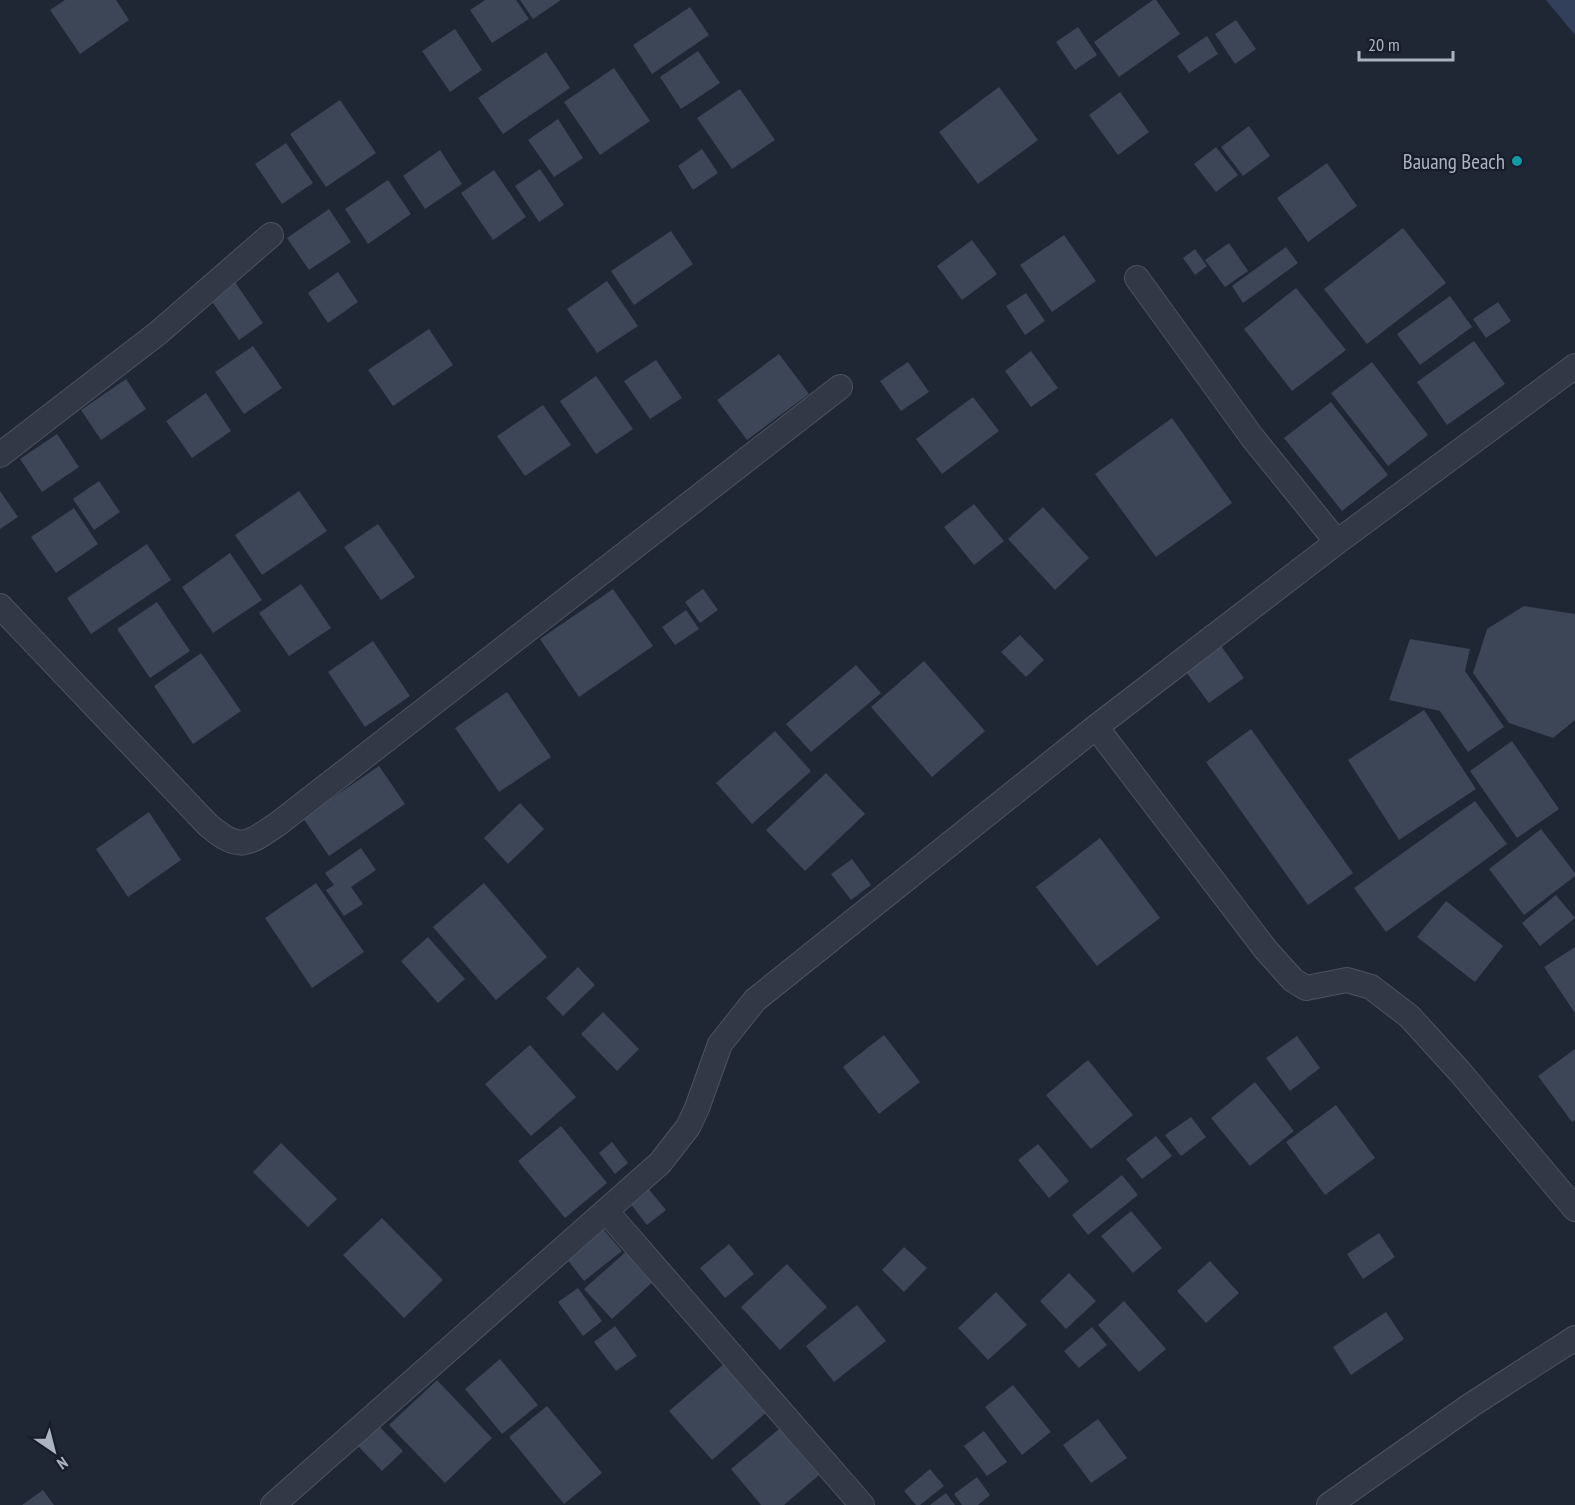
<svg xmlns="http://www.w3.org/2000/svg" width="1575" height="1505" viewBox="0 0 1575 1505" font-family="'PT Sans Narrow',sans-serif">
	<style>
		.water { fill: #32405b }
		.building { fill: #3d4657 }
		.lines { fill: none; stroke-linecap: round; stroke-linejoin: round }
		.street-casing { stroke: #4d5360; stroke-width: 26 }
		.street { stroke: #323845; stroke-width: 24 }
		.culture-dot { fill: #0f9aa8; stroke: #181e29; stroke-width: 2 }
		.labels { text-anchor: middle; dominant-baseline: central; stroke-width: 4.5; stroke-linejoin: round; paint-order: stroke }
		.poi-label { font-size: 21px; fill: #acb3c2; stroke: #181e29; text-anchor: end }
	</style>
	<rect width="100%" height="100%" fill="#1f2634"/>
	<path class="water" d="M1546 0H1575V35Z"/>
	<path class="building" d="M65 0H116L129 20 80 54 50 10Z
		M485 0H516L529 19 492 43 470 10Z
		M520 0H561L533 19Z
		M1153 0H1156L1180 34 1119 77 1094 42Z
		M690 7 709 35 652 74 633 45Z
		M1236 20 1256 49 1235 64 1215 34Z
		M1078 27 1097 55 1075 70 1056 42Z
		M455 29 482 70 450 92 422 51Z
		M1207 36 1218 54 1189 73 1177 56Z
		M698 51 720 83 681 109 660 77Z
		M546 52 570 88 503 134 478 98Z
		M614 68 650 121 600 155 564 102Z
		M999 87 1038 140 978 184 939 132Z
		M740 89 775 140 732 169 697 118Z
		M1120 92 1149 132 1118 155 1089 115Z
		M340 100 376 153 326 187 290 134Z
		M558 119 583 158 554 177 528 140Z
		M1249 126 1270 156 1243 176 1221 147Z
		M286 143 313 183 282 204 255 164Z
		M1216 147 1238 175 1216 192 1194 164Z
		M702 149 718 173 693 190 678 166Z
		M440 150 462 184 425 209 403 176Z
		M1327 163 1357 206 1308 242 1277 198Z
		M540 169 564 205 539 222 515 186Z
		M494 170 526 217 493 240 461 193Z
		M388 180 411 214 368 244 345 209Z
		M329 209 351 242 309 270 287 238Z
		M1403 228 1446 283 1367 344 1324 289Z
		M671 231 693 264 634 305 611 271Z
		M1064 235 1096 281 1052 312 1020 265Z
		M972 240 997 274 962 300 937 266Z
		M1229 243 1248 271 1225 287 1205 260Z
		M1286 247 1298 263 1243 303 1232 286Z
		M1195 249 1207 266 1195 275 1183 258Z
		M338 272 358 302 328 323 308 293Z
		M607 281 638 326 597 353 567 309Z
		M235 282 263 323 239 340 210 299Z
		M1296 288 1346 350 1292 391 1244 329Z
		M1026 293 1045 321 1025 335 1006 306Z
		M1450 296 1472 327 1420 365 1397 334Z
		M1498 302 1511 321 1486 338 1473 319Z
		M429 329 453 365 393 406 368 370Z
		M1474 341 1505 384 1447 425 1417 382Z
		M253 346 282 388 244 414 215 372Z
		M1031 351 1058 388 1031 407 1005 371Z
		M779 354 809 394 747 440 717 400Z
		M656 360 682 398 650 419 624 381Z
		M908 362 929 392 901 411 880 381Z
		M1372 362 1428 435 1388 466 1331 393Z
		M596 376 633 429 596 454 560 401Z
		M126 379 146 409 101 440 81 410Z
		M206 393 231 431 192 458 166 421Z
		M973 397 999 431 942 474 916 439Z
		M1331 402 1388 475 1342 511 1284 438Z
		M543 405 571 445 525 476 497 436Z
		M1172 418 1232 503 1156 557 1095 474Z
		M57 434 79 467 42 492 20 459Z
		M99 481 120 512 94 530 73 499Z
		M0 491 18 517 0 529Z
		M299 491 327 531 262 575 235 535Z
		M974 504 1004 541 974 565 944 527Z
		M1043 507 1089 558 1055 590 1008 539Z
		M74 508 98 544 56 573 31 537Z
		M378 524 415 577 381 600 344 547Z
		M147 544 171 580 91 634 67 598Z
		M230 553 262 600 213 633 182 587Z
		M301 584 331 628 289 656 259 613Z
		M613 589 653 646 579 697 540 639Z
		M703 589 718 610 700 623 685 602Z
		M157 602 190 651 150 678 117 629Z
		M1524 606 1575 614V720L1553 738 1509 723 1473 673 1487 629Z
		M686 610 699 629 675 645 662 627Z
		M1020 635 1044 660 1026 677 1001 652Z
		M1410 639 1470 649 1465 671 1504 727 1468 752 1440 711 1389 700Z
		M373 641 410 696 365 727 328 672Z
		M1221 646 1244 678 1209 703 1186 672Z
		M201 653 241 711 193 744 154 686Z
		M924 661 985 731 932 777 871 707Z
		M856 665 881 693 811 752 786 724Z
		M507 692 551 757 499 792 455 728Z
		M1424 710 1476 789 1399 840 1348 760Z
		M1251 729 1353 873 1308 905 1206 762Z
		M775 731 811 771 752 824 716 783Z
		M1512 741 1559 809 1517 838 1470 771Z
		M379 766 405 804 329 856 303 818Z
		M826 773 865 814 805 871 766 830Z
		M1475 801 1507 844 1386 932 1354 888Z
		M520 803 544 829 508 864 484 838Z
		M149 812 181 860 128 897 96 849Z
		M1541 829 1575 873V876L1524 915 1489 869Z
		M1100 838 1160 918 1097 966 1036 887Z
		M361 848 376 870 351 887 363 904 344 916 326 890 334 885 325 873Z
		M852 859 871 885 851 900 831 874Z
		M316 883 364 952 312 988 265 918Z
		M484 883 547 957 496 1000 433 927Z
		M1556 895 1575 918 1540 946 1522 923Z
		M1446 901 1503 946 1475 982 1417 937Z
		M428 937 465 979 438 1003 401 961Z
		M1575 947V1013L1544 967Z
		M578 967 595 985 563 1016 546 998Z
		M603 1012 639 1049 617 1071 581 1034Z
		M884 1035 920 1082 879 1114 843 1067Z
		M1297 1036 1320 1068 1290 1091 1266 1058Z
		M530 1045 576 1097 531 1136 485 1084Z
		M1575 1049V1120L1572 1122 1538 1076Z
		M1088 1060 1133 1115 1091 1149 1046 1095Z
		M1255 1082 1294 1131 1250 1166 1211 1118Z
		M1336 1105 1375 1158 1325 1195 1286 1142Z
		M1191 1117 1206 1137 1181 1156 1165 1135Z
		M561 1126 607 1183 565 1218 518 1161Z
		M1156 1136 1172 1156 1142 1179 1126 1159Z
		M612 1142 628 1163 615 1174 599 1153Z
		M281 1143 337 1199 308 1227 253 1172Z
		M1038 1144 1069 1181 1049 1198 1018 1160Z
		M1122 1175 1138 1195 1088 1235 1072 1215Z
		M647 1187 666 1210 647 1225 629 1202Z
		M1131 1211 1162 1248 1133 1273 1101 1236Z
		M382 1218 443 1280 404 1318 343 1255Z
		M603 1229 622 1251 584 1281 566 1258Z
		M1379 1233 1395 1257 1363 1279 1347 1254Z
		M729 1244 754 1274 725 1298 700 1268Z
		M904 1247 927 1268 904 1292 882 1270Z
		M629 1249 656 1279 612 1319 584 1289Z
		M1210 1261 1239 1293 1206 1323 1177 1291Z
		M787 1264 827 1307 780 1350 741 1307Z
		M1069 1273 1096 1301 1066 1329 1040 1301Z
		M578 1288 602 1321 583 1336 558 1302Z
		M996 1292 1027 1325 988 1360 958 1328Z
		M1124 1301 1166 1349 1139 1372 1098 1325Z
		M857 1305 886 1341 834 1382 806 1346Z
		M1386 1312 1404 1339 1351 1375 1333 1347Z
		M615 1326 637 1356 616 1371 594 1342Z
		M1092 1327 1107 1345 1079 1368 1064 1351Z
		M500 1359 538 1405 502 1434 465 1389Z
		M725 1363 767 1412 712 1460 669 1411Z
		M437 1380 492 1438 445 1483 389 1425Z
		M1013 1385 1051 1432 1022 1455 985 1407Z
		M547 1406 602 1473 564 1504 509 1437Z
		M1098 1419 1127 1458 1091 1483 1063 1445Z
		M785 1424 825 1470 784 1505H761L731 1469Z
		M378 1425 403 1451 382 1471 357 1445Z
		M984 1431 1007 1462 987 1476 964 1446Z
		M930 1469 944 1486 920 1505H916L904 1491Z
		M977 1477 990 1495 978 1505H962L954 1494Z
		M43 1490 54 1505H22Z
		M946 1493 955 1505H930Z"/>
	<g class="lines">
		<g class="street-casing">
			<path id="street" d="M1137 278 1252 437 1337 542
				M0 455 158 333 271 235
				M0 606 208 825C240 852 247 845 279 823L840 387
				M1096 727 1266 950 1293 980 1306 988 1347 980 1371 987 1409 1016 1460 1072 1575 1209
				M606 1211 862 1505
				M273 1505 660 1163 688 1127 697 1108 720 1044 755 1000 1096 727 1337 542 1575 366
				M1329 1505 1471 1405 1575 1338"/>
		</g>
		<use href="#street" class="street"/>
	</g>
	<circle class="culture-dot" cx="1517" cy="161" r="6"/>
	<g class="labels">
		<g class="poi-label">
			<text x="1505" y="161">Bauang Beach</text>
		</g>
	</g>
	<g transform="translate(54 1451) rotate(145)" stroke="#181e29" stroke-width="4.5" paint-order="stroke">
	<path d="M0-4.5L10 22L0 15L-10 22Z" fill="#acb3c2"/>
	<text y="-9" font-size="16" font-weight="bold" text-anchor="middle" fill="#acb3c2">N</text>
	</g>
	<path d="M1359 51v9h94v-9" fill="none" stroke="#acb3c2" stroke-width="3"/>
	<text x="1368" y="51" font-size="18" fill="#acb3c2" stroke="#181e29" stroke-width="4.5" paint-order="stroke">20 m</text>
</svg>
